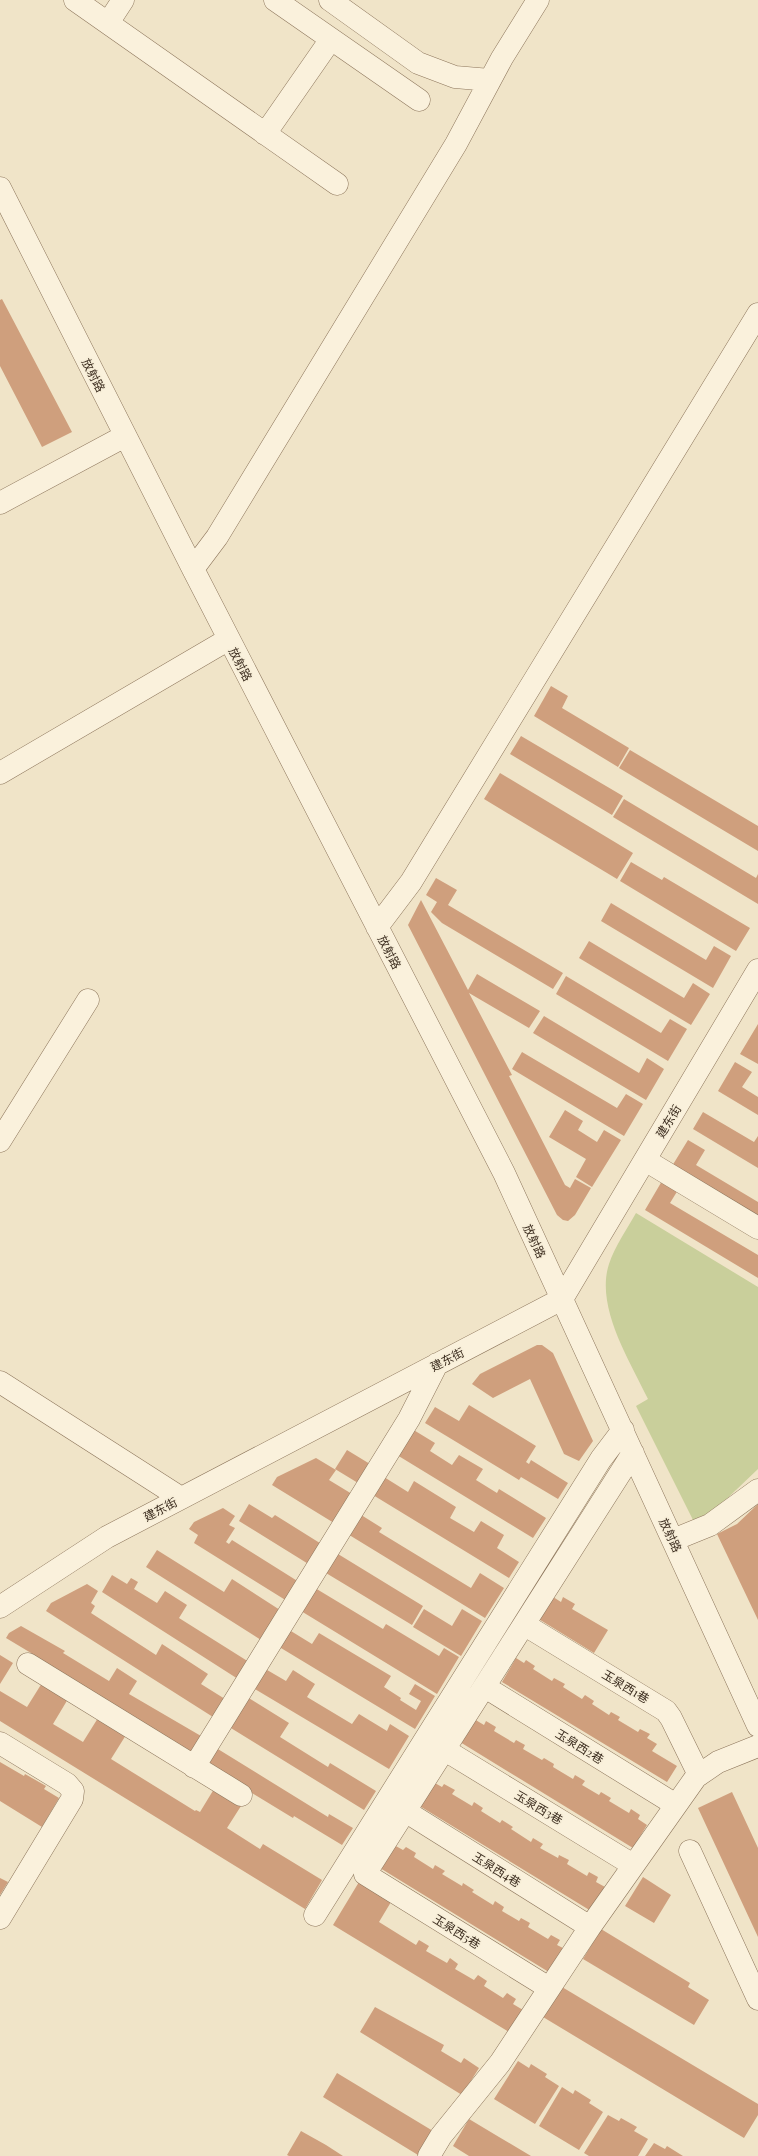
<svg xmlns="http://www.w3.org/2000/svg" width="758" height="2156" viewBox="0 0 758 2156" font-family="'Playfair Display','Noto Sans SC',serif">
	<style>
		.green { fill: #c9cf9b }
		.building { fill: #cf9f7d }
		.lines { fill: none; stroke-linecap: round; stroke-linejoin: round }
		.minor-casing { stroke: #8d765c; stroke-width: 23 }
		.minor { stroke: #faf1dc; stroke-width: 22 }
		.labels { text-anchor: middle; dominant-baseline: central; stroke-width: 3; stroke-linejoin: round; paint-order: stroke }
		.street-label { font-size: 12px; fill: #3d2e20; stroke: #f7eed8 }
	</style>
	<rect width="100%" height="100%" fill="#f0e4c8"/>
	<path class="green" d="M636 1213 758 1287V1469L714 1511 693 1520 636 1406 648 1399C630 1361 595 1307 609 1264 615 1246 627 1229 636 1213Z"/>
	<path class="building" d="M2 299 72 432 42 447 0 366V300Z
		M551 686 568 696 562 708 629 748 618 767 534 716Z
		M521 736 623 796 612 815 510 754Z
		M630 750 758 826V851L619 768Z
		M500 773 633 853 617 879 484 799Z
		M624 799 756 878 758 874V904L613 817Z
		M631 862 662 880 664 877 750 928 736 951 620 881Z
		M436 878 457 890 448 905 563 973 553 989 442 923 431 912 437 902 426 895Z
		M421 900 468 990 477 974 540 1011 529 1028 469 993 512 1075 509 1076 565 1185 570 1188 575 1179 591 1188 575 1215 568 1221 563 1220 557 1215 408 925Z
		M611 903 706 960 714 946 731 956 713 988 601 921Z
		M589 941 684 998 693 983 710 994 691 1025 579 958Z
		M566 976 661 1033 670 1019 687 1029 668 1061 556 994Z
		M544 1016 639 1073 647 1058 664 1069 646 1100 533 1033Z
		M758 1024V1064L740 1054Z
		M522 1052 617 1108 626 1094 643 1104 624 1136 512 1069Z
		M735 1062 752 1072 742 1087 758 1097V1115L718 1091Z
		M565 1110 583 1121 578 1130 597 1142 604 1130 621 1140 592 1187 576 1177 586 1159 549 1137Z
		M703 1112 754 1142 758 1136V1168L693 1129Z
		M688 1140 705 1150 696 1165 758 1202V1224L669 1171Z
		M662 1181 678 1190 670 1203 758 1255V1278L645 1210Z
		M537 1345H542L553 1353 593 1441 579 1461 564 1454 530 1379 493 1398 472 1384 480 1374Z
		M469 1405 536 1446 526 1462 529 1464 531 1460 568 1483 558 1499 521 1477 519 1480 425 1423 435 1407 459 1421Z
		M412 1429 435 1443 430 1451 452 1465 459 1455 483 1469 476 1480 497 1493 499 1489 546 1518 533 1538 397 1455Z
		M347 1450 370 1464 358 1483 335 1469Z
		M316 1458 336 1470 329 1480 352 1494 334 1523 272 1485 277 1477Z
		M384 1477 408 1492 414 1481 456 1507 450 1518 474 1532 481 1521 504 1535 497 1548 519 1562 509 1578 373 1495Z
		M249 1504 272 1518 275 1515 323 1545 310 1565 239 1521Z
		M758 1504V1620L717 1534 737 1524Z
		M223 1508 235 1516 229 1525 235 1528 226 1542 229 1544 232 1540 299 1582 287 1601 194 1543 198 1535 189 1529 194 1522Z
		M358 1513 382 1528 379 1532 471 1588 480 1573 504 1588 485 1618 346 1533Z
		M157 1550 224 1592 232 1579 280 1610 261 1640 146 1567Z
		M338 1554 423 1606 412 1625 326 1573Z
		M112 1575 127 1584 131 1578 138 1582 134 1589 157 1603 165 1591 187 1605 179 1618 249 1662 238 1679 102 1592Z
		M87 1584 98 1591 91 1603 95 1606 91 1613 156 1655 162 1644 208 1674 201 1684 225 1699 213 1717 46 1611 51 1603Z
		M315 1588 383 1629 386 1624 439 1656 444 1648 459 1657 437 1694 301 1611Z
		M550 1595 561 1602 563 1597 575 1604 572 1609 608 1630 594 1653 537 1618Z
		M424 1609 452 1626 462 1609 482 1621 461 1656 413 1627Z
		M21 1626 65 1651 63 1653 109 1681 117 1668 137 1681 129 1694 201 1736 189 1755 29 1656 31 1653 6 1638 9 1633Z
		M286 1628 312 1644 319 1633 391 1676 384 1687 401 1698 400 1700 416 1710 421 1701 409 1694 415 1684 435 1696 415 1729 276 1645Z
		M0 1655 13 1663 0 1684Z
		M516 1658 524 1663 526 1660 535 1666 533 1669 552 1681 554 1678 565 1684 563 1687 582 1699 585 1695 594 1701 592 1704 609 1715 611 1712 620 1717 618 1720 638 1732 640 1729 650 1734 647 1738 657 1744 652 1751 677 1766 667 1782 502 1682Z
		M262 1667 286 1681 293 1670 315 1684 307 1697 352 1724 359 1714 387 1731 390 1724 409 1736 389 1769 250 1686Z
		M42 1683 68 1699 53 1724 83 1742 98 1718 126 1735 111 1759 195 1811 196 1810 200 1812 214 1789 241 1806 227 1828 260 1849 263 1844 322 1880 305 1909 0 1721V1691L27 1707Z
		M244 1695 289 1723 280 1737 328 1767 330 1763 376 1791 364 1810 226 1725Z
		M474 1719 484 1725 486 1721 496 1727 494 1731 514 1743 516 1740 525 1745 523 1749 542 1760 544 1758 554 1764 553 1767 573 1779 575 1775 585 1781 582 1785 599 1795 601 1792 611 1798 609 1801 629 1813 631 1809 640 1815 638 1819 647 1825 633 1848 460 1742Z
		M213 1746 328 1817 329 1814 353 1828 342 1845 294 1816 293 1818 203 1763Z
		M0 1762 24 1776 25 1774 46 1786 44 1789 59 1798 42 1827 0 1801Z
		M433 1782 442 1787 444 1784 455 1790 452 1794 472 1806 474 1802 483 1808 481 1811 500 1823 502 1820 513 1827 511 1829 531 1842 533 1838 543 1844 540 1848 558 1858 559 1855 569 1860 567 1864 587 1876 589 1872 598 1877 596 1882 605 1887 591 1911 418 1805Z
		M732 1792 758 1848V1937L698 1808Z
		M394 1845 403 1850 406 1847 416 1853 414 1857 433 1869 435 1865 445 1871 442 1874 462 1886 463 1883 474 1890 472 1892 493 1905 495 1901 504 1907 502 1911 519 1921 521 1918 530 1923 528 1927 548 1939 551 1935 560 1940 557 1945 567 1950 552 1974 380 1868Z
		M643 1877 671 1895 654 1923 625 1906Z
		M0 1878 8 1882 0 1895Z
		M359 1882 391 1902 379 1922 416 1945 419 1940 429 1946 426 1951 447 1963 450 1958 458 1964 455 1969 474 1980 478 1975 487 1981 484 1986 503 1998 507 1993 516 1999 513 2004 523 2010 509 2032 333 1925Z
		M601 1929 690 1983 688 1987 709 2000 694 2025 583 1959Z
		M562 1987 758 2104V2115L744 2138 543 2017Z
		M375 2007 444 2045 441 2051 461 2063 464 2058 479 2068 462 2095 360 2032Z
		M518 2061 529 2068 531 2064 547 2074 545 2077 559 2086 535 2124 494 2099Z
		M337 2073 433 2131 418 2155 323 2097Z
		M562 2087 573 2094 575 2090 591 2100 589 2103 603 2112 579 2150 539 2126Z
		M608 2115 619 2121 621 2118 637 2127 634 2131 648 2139 638 2156H589L584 2153Z
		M469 2119 499 2137 531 2156H469L453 2146Z
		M301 2131 326 2145 343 2156H289L287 2155Z
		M654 2143 665 2149 667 2146 683 2156H645Z"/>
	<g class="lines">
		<g class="minor-casing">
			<path id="minor" d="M75 0 337 184
				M275 0 419 100
				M330 0 418 63 455 77 490 80
				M108 23 123 0
				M265 134 331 39
				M0 188 193 569 504 1173 758 1726
				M0 503 125 436
				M193 569 217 537 456 144 502 58 538 0
				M0 773 229 639
				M377 927 411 882 758 314
				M0 1141 88 1000
				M645 1160 758 1228
				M0 1382 181 1498
				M673 1540 710 1525 758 1490
				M0 1607 107 1537 562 1299 758 970
				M525 1625 666 1711 671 1718 699 1775
				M28 1664 241 1795
				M485 1687 676 1805
				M0 1743 67 1784 73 1791 72 1799 0 1918
				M445 1750 633 1865
				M194 1767 409 1419 437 1364
				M405 1811 590 1927
				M690 1851 758 1999
				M315 1915 601 1459 623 1430
				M549 1988 365 1874 633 1453
				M429 2156 441 2136 500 2063 590 1927 696 1777 718 1762 758 1746"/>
		</g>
		<use href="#minor" class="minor"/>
	</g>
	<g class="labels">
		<g class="street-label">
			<text transform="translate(94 375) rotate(63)">放射路</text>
			<text transform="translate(241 664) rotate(63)">放射路</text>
			<text transform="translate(390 952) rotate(63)">放射路</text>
			<text transform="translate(668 1121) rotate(-59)">建东街</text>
			<text transform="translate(535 1241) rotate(65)">放射路</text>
			<text transform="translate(447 1359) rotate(-27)">建东街</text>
			<text transform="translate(160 1509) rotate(-28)">建东街</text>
			<text transform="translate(671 1535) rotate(65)">放射路</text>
			<text transform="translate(626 1686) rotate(31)">玉泉西1巷</text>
			<text transform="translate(580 1746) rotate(32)">玉泉西2巷</text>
			<text transform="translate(539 1807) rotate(31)">玉泉西3巷</text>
			<text transform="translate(497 1869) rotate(32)">玉泉西4巷</text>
			<text transform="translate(457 1931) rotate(32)">玉泉西5巷</text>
		</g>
	</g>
</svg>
